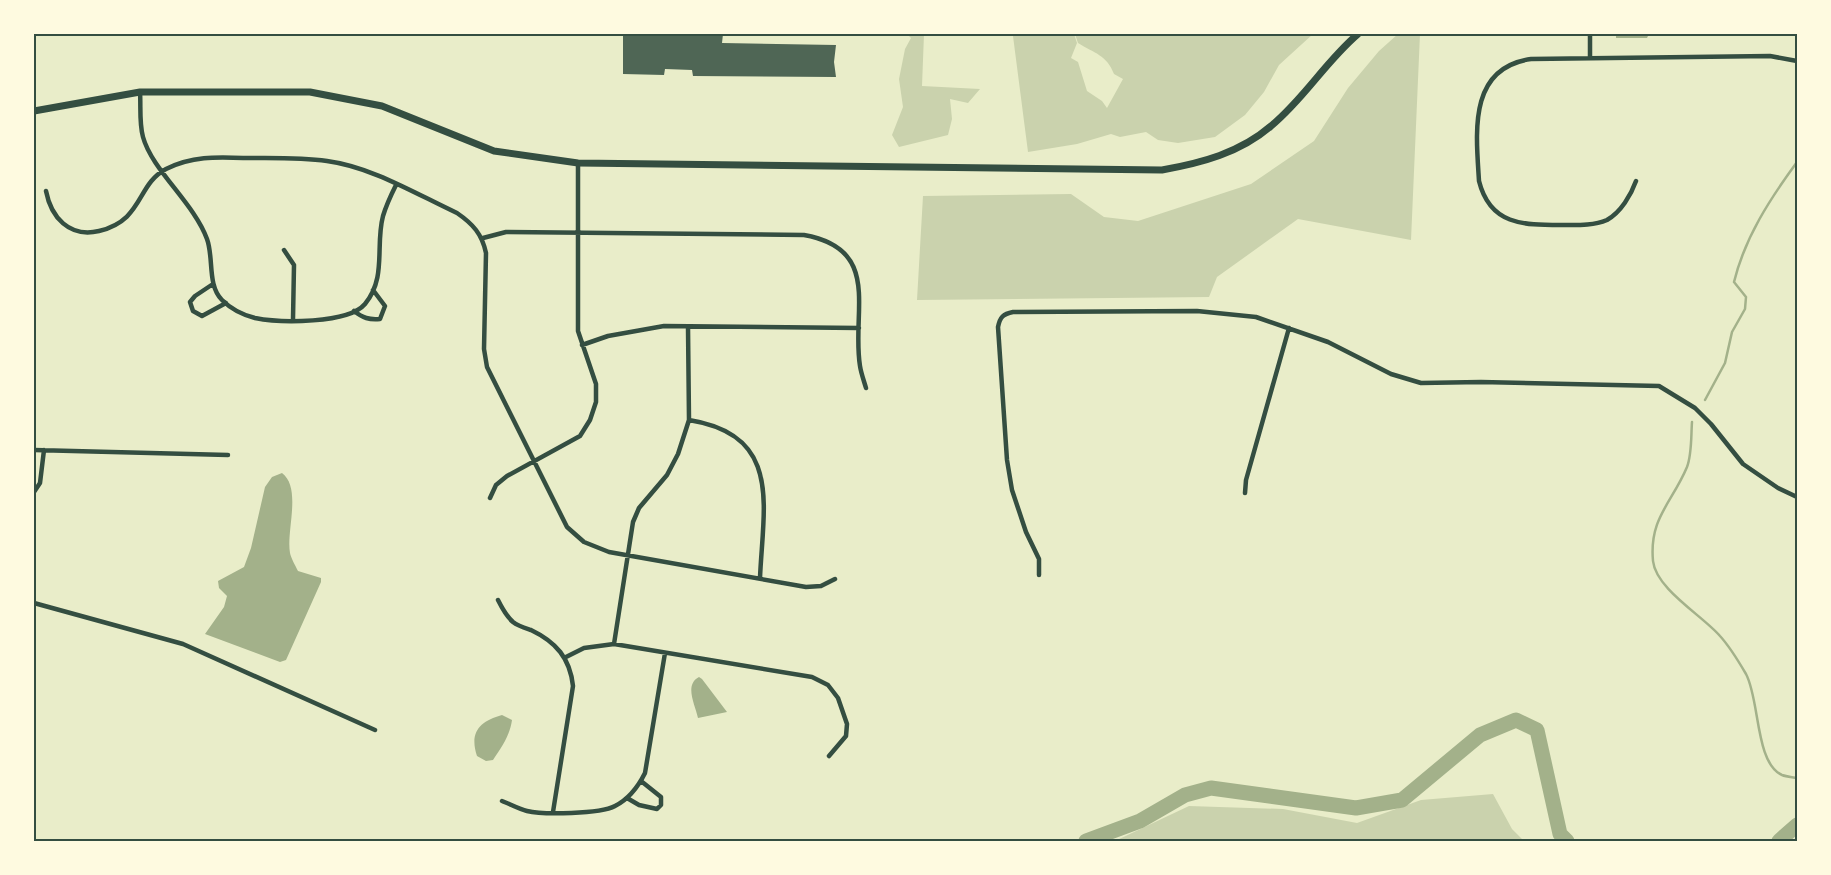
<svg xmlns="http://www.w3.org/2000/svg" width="1831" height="875" viewBox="0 0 1831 875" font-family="Rubik,sans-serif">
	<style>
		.green { fill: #cad2ad }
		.water { fill: #a3b18a }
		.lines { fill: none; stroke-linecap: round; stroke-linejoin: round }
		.stream { stroke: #a3b18a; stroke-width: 2.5 }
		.river { stroke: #a3b18a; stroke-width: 15 }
		.building { fill: #4f6655 }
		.minor { stroke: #344e41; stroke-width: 4.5 }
		.secondary { stroke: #344e41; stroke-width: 7 }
		.neatline { fill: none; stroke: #344e41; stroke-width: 2 }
	</style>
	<rect width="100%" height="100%" fill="#e9edc9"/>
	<path class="green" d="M907 34H924L922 86 980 89 968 103 950 99 952 119 948 135 899 147 892 135 903 107 899 79 905 49 911 38Z
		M988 34H1074L1077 43 1071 58 1078 62 1087 91 1102 101 1107 108 1123 79 1114 74C1107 55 1094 53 1078 43L1075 34H1313L1279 65 1264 92 1245 115 1215 137 1178 143 1158 140 1146 132 1120 137 1111 134 1077 144 1028 152 1013 36Z
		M1398 34H1420L1411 240 1298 219 1217 277 1209 297 917 300 923 196 1071 194 1104 217 1138 221 1251 184 1314 141 1348 88 1379 51Z
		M1493 794 1512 829 1524 841H1115L1189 806 1283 809 1357 823 1421 800Z"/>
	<path class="water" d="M1616 34H1649L1647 38H1616Z
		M282 473C302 488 286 531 290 553 291 558 295 565 298 571L321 578V582L286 660 280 662 205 634 224 607 227 596 219 588 218 581 244 567 251 548 265 487 272 477Z
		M699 677 702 679 727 712 698 718C695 704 684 685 699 677Z
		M502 715 512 720C510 735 502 747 493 760L486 761 477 756C469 732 480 721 502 715Z"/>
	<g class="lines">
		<path class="stream" d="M1705 400 1725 363 1732 332 1745 309 1746 297 1734 282C1745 237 1770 199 1797 162
			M1692 422C1691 435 1692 454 1687 467 1672 503 1649 518 1653 561 1656 589 1703 616 1720 636 1730 647 1739 662 1746 674 1760 700 1755 763 1782 775 1787 777 1793 777 1797 778"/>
		<path class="river" d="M1086 841 1140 821 1185 795 1211 788 1356 808 1402 800 1480 735 1516 720 1537 730 1560 834 1567 841
			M1779 841 1797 825"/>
	</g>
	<path class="building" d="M623 34H723L722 43 836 45 834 62 836 77 693 76 692 70 665 69 664 75 623 74Z"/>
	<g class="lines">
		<path class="minor" d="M1590 34V58
			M140 92C141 106 139 123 143 137 152 170 194 203 207 239 214 258 207 285 222 300 231 309 243 315 255 318 280 323 348 324 365 304 387 277 375 246 383 216 386 206 391 195 396 185
			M1636 181C1631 195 1621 212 1607 220 1593 226 1576 225 1561 225 1523 225 1490 225 1479 181 1476 132 1468 68 1531 59L1770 56 1797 61
			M46 191C51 217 69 238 99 231 144 220 136 185 166 169 192 156 216 157 244 158 271 158 300 157 327 161 372 167 416 194 457 213 473 224 482 234 486 253L484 349 487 367 567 527 584 542 609 552 806 587 821 586 835 579
			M483 238 506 232 804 235C883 249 851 312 860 366 861 373 864 381 866 388
			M284 250 294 265 293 319
			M213 284 195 296 190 302 193 311 202 316 226 303
			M354 311C363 318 369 320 380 319L385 306 373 290
			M582 345 608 336 664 326 859 328
			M689 420C783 435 763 506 760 578
			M34 450 228 455
			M34 492 40 483 44 450
			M1245 493 1246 480 1289 328
			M490 498 496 485 507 476 580 436 590 420 596 402V384L578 331V163
			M1039 575V559L1026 532 1012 490 1007 460 998 327C1000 317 1003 314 1013 312L1197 311 1256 317 1328 342 1391 374 1421 383 1481 382 1659 386 1695 408 1711 424 1743 464 1778 488 1797 497
			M498 600C502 608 506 616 513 622 518 626 525 628 531 630 556 642 570 658 573 686L553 812
			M34 603 183 644 375 730
			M614 644 633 522 639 508 667 475 678 454 689 420 688 327
			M566 657 584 648 614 644 812 677 828 685 838 698 847 724 846 736 829 756
			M627 798 639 805 657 809 661 805V797L641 781
			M502 801C510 804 519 809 527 811 543 815 600 814 615 806 629 799 638 787 645 773L665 653"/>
		<path class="secondary" d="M34 111 140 92H310L382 106 494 151 578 163 1162 170C1201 163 1240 153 1271 126 1304 99 1326 61 1358 34"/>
	</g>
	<rect width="1831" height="875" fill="none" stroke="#fefae0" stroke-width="70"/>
	<rect x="35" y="35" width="1761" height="805" class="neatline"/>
</svg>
